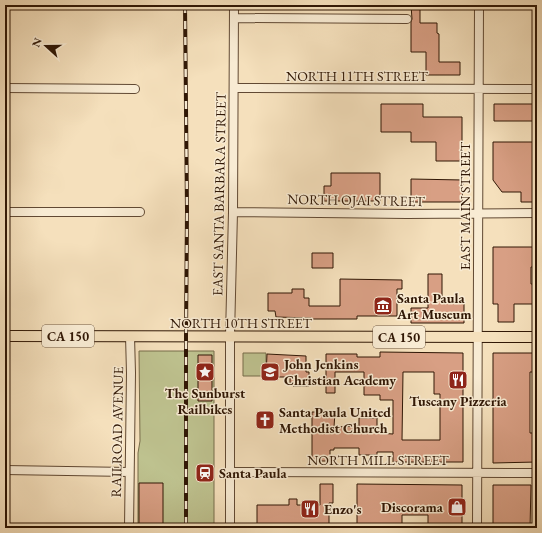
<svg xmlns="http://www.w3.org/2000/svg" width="542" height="533" viewBox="0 0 542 533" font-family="'EB Garamond',serif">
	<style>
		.green { fill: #bec28f; stroke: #776c4a }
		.building { fill: #d89f84; stroke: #301705; fill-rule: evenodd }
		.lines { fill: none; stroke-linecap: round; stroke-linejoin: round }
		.minor-casing { stroke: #614933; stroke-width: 10 }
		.major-casing { stroke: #301705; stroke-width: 12 }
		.minor { stroke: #f8ebd3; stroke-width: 8 }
		.major { stroke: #f5e0bc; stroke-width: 10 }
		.rail-casing { stroke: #301705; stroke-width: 4 }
		.rail { stroke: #f8ebd3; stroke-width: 2.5; stroke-dasharray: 8; stroke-linecap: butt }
		.labels { text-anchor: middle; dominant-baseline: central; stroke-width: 3; stroke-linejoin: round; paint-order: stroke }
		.shield { fill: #f8ebd3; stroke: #6c5743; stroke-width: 1 }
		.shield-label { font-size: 13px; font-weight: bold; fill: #301705 }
		.street-label { font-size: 14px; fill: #301705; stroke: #f8ebd3 }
		.poi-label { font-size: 14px; font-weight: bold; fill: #301705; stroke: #f8ebd3; text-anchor: start }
	</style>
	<rect width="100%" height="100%" fill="#f5e0bc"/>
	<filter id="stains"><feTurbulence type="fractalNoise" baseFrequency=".005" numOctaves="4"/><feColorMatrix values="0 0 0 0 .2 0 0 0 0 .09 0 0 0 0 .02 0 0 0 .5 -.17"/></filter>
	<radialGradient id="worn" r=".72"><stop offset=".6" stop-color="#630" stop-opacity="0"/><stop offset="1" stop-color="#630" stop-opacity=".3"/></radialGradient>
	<path class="green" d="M139 351H214V528H138V453L140 441Z
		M243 353H266V376H243Z"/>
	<path class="building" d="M411 5H420V23H437V33L439 34V62H460V75H426V52H411V22L412 19Z
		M381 104H423V117H462V161H436V142H411V132H381Z
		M494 104H536V121H494Z
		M493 142H536L537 202H521V192H502L493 180Z
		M331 173H380V201H324V186H331Z
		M411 179 463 180 462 202H411Z
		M493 247H537V267H531V284H537V304H514V322H498V304H493Z
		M312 253H333V268H312Z
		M428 274H442V299H464V323H411V308H428Z
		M340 279 402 280V289H397V316H357V319H311V318L276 317 275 311H268V293H292V289H304V298H309V306H340Z
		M380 352 463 353V462H393V452H377V455H359V448H334V450H330V461H312V412H335L334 427 359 426V418H377V433L393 434V400H380V395H364V372H335V393H326V354H357V357H380ZM403 372H434V394H440V440H402Z
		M493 353H537V372H530V433H537V462L493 463Z
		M267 354 306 356V372H309V386H293V383H290V377H266Z
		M198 355H212V401H198Z
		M139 483H163V528H139Z
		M320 484H333V503H329V526H257V505H289V499H297V505H320Z
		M357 484 462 485V528H430V525H428V515H402V528H357Z
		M493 485H531L530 528H493Z"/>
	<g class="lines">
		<g class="minor-casing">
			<path id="minor" d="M234 18 407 19
				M5 88 135 89
				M235 88 537 89
				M5 212H140
				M233 212 407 214 537 213
				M5 470 129 472
				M230 472 537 473
				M129 528 131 373 130 336
				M230 528V336L233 212 234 5
				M477 528C478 354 478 179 479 5"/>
		</g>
		<g class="major-casing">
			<path id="major" d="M5 336 537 337"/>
		</g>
		<use href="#minor" class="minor"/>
		<use href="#major" class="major"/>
		<g class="rail-casing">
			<path id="rail" d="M185 5 187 211 186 336V528"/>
		</g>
		<use href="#rail" class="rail"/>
	</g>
	<defs>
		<g id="museum-square" transform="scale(1)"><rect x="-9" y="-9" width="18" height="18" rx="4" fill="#8f2418" stroke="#f8ebd3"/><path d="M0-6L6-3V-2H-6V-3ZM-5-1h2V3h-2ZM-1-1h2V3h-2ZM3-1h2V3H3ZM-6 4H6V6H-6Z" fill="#fff"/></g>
		<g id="sight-square" transform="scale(1)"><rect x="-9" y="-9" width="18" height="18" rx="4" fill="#8f2418" stroke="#f8ebd3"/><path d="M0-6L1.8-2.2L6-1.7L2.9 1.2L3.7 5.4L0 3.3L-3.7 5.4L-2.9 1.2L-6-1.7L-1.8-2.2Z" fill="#fff"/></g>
		<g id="school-square" transform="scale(1)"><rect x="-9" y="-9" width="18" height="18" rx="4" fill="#8f2418" stroke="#f8ebd3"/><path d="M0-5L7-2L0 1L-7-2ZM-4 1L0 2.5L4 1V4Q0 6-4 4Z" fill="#fff"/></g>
		<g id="restaurant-square" transform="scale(1)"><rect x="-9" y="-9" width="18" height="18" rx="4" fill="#8f2418" stroke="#f8ebd3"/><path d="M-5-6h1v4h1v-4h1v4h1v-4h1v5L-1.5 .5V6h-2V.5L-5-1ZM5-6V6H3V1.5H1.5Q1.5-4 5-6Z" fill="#fff"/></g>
		<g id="church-square" transform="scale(1)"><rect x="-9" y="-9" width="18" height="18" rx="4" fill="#8f2418" stroke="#f8ebd3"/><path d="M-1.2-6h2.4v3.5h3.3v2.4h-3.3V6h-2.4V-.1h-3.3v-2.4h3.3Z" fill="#fff"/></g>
		<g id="station-square" transform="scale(1)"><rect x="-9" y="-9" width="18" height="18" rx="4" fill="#8f2418" stroke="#f8ebd3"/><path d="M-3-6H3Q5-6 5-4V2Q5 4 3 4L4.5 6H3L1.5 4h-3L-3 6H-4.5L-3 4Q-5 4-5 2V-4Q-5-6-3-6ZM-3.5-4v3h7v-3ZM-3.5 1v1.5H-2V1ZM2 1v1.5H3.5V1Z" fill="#fff"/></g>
		<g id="shop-square" transform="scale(1)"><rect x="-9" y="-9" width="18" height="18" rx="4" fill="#8f2418" stroke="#f8ebd3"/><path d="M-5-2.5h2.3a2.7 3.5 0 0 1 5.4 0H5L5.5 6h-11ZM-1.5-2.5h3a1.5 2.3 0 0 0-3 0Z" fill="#fff"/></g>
	</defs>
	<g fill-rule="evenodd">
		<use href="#museum-square" x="383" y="306"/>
		<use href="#sight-square" x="205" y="372"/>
		<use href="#school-square" x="270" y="372"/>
		<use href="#restaurant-square" x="458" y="380"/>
		<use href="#church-square" x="265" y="420"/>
		<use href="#station-square" x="205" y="473"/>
		<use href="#shop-square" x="457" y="507"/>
		<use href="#restaurant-square" x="310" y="509"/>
	</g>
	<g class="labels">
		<g class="shield">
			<rect x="42" y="325" width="52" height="22" rx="3"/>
			<rect x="373" y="326" width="52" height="22" rx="3"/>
		</g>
		<g class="shield-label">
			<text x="68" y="336">CA 150</text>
			<text x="399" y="337">CA 150</text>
		</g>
		<g class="street-label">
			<text x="357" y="76">NORTH 11TH STREET</text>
			<text transform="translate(219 194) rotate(-89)">EAST SANTA BARBARA STREET</text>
			<text transform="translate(356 200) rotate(1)">NORTH OJAI STREET</text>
			<text transform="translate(465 206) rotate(-90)">EAST MAIN STREET</text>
			<text x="241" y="323">NORTH 10TH STREET</text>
			<text transform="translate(117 432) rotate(-89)">RAILROAD AVENUE</text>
			<text x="378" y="460">NORTH MILL STREET</text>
		</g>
		<g class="poi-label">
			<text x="397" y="298">Santa Paula<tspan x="397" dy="16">Art Museum</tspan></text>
			<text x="284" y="364">John Jenkins<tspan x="284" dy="16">Christian Academy</tspan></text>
			<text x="205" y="393" text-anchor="middle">The Sunburst<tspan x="205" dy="16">Railbikes</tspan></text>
			<text x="458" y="401" text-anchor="middle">Tuscany Pizzeria</text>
			<text x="279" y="412">Santa Paula United<tspan x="279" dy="16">Methodist Church</tspan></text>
			<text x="219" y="473">Santa Paula</text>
			<text x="443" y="507" text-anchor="end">Discorama</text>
			<text x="324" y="509">Enzo's</text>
		</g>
	</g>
	<rect width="542" height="533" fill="none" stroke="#f5e0bc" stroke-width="20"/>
	<rect x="6" y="6" width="530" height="521" fill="none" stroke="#301705" stroke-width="2"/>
	<rect x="10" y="10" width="522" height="513" fill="none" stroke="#301705"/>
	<g transform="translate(46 46) rotate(291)" stroke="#f8ebd3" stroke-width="3" paint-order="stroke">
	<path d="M0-3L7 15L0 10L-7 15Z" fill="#301705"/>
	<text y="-6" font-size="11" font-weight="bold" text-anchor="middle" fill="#301705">N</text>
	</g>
	<rect width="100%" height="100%" filter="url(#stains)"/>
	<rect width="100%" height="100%" fill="url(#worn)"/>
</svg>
